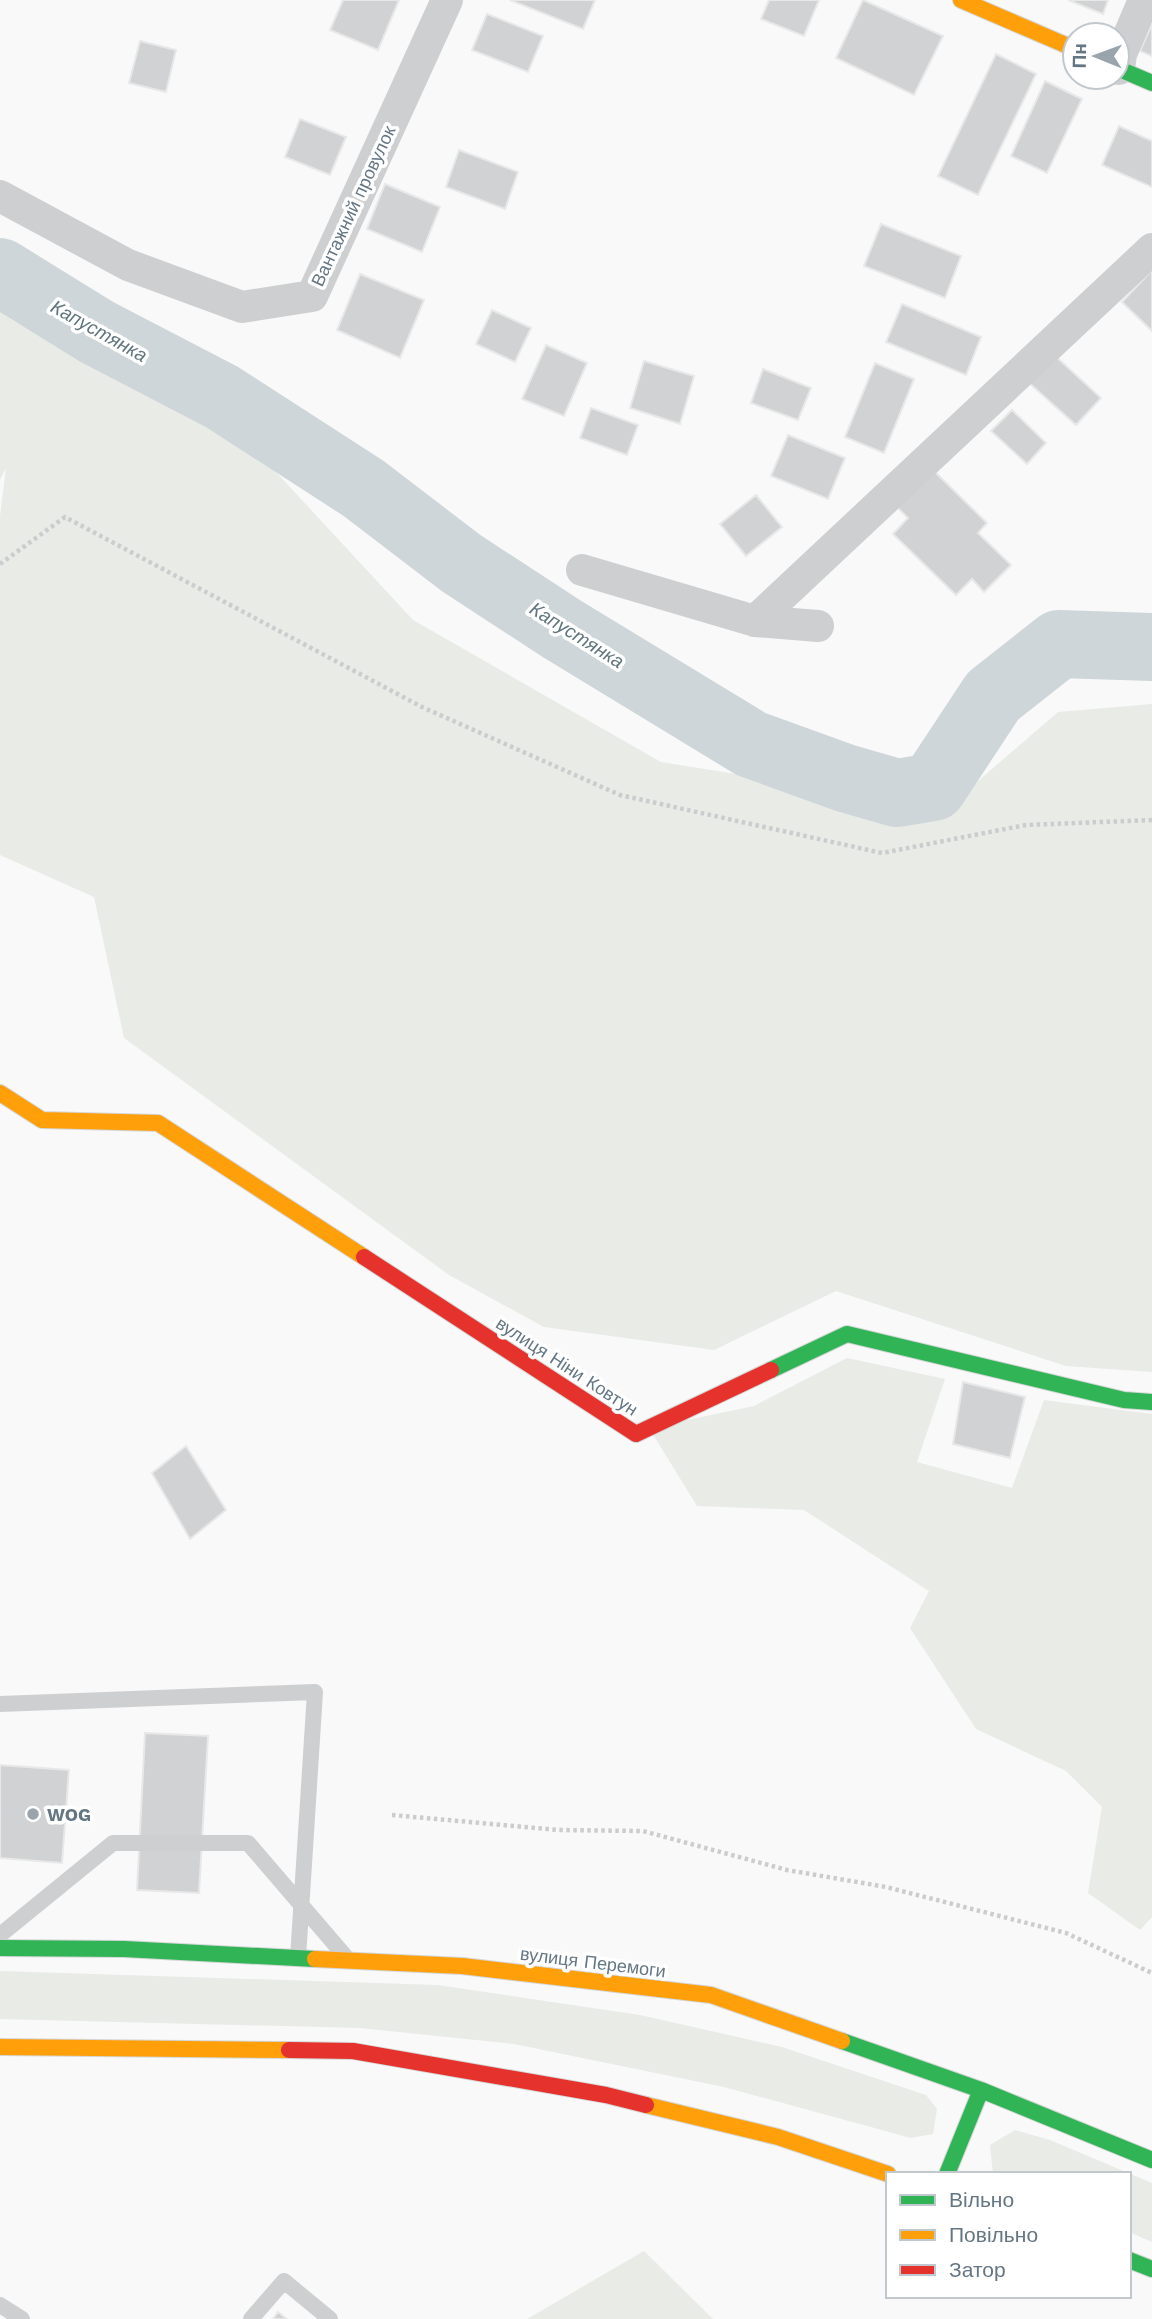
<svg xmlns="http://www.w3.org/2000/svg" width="1152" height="2319" viewBox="0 0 1152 2319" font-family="'Work Sans',sans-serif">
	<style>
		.green { fill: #e8ebe6 }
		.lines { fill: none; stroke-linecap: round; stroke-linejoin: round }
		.river { stroke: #ced6d9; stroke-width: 68 }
		.building { fill: #d0d2d3; stroke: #e8e8e8; stroke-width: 2 }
		.fast-casing { stroke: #d5d6d7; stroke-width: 18 }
		.slow-casing { stroke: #d5d6d7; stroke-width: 18 }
		.jam-casing { stroke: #d5d6d7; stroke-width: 18 }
		.path { stroke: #cbcccd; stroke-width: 4.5; stroke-dasharray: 3.5 3.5; stroke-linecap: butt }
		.lane { stroke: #cecfd0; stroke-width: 16 }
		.street { stroke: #cecfd0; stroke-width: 32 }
		.fast { stroke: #30b455; stroke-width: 16 }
		.slow { stroke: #ff9f0a; stroke-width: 16 }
		.jam { stroke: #e5322d; stroke-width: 16 }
		.poi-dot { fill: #99a4ac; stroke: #fff; stroke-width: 2.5 }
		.labels { text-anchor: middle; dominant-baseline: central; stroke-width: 7; stroke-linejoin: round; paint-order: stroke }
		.street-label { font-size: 18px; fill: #657683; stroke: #fff }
		.poi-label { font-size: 18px; font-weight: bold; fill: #657683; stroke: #fff; text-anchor: start }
		.water-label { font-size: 19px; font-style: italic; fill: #60757c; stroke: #fff }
	</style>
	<rect width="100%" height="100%" fill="#f9f9f9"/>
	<path class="green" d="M0 311 14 321 226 418 413 620 661 762 947 808 1058 712 1152 704V1372L1066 1366 836 1291 714 1350 544 1327 449 1275 124 1038 94 897 0 855V516L6 468 0 480Z
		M847 1358 945 1379 917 1462 1012 1488 1044 1400 1152 1414V1917L1140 1930 1088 1893 1102 1807 1066 1771 976 1729 910 1628 929 1591 804 1510 697 1506 649 1428 754 1406Z
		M0 1971 438 1985 640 2015 782 2047 926 2095 937 2109 933 2134 911 2138 724 2087 514 2044 360 2028 0 2019Z
		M1015 2130 1050 2140 1152 2183V2242L1129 2232V2174H993L990 2145Z
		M644 2251 713 2319H527Z"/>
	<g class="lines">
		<path class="river" d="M0 272 97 332 222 397 363 488 461 563 562 629 751 744 845 778 897 793 933 787 993 696 1059 644 1152 647"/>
	</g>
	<path class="building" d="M343 0H399L378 50 330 30Z
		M510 0H595L583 29Z
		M769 0H819L804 36 761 19Z
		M863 0 943 36 914 95 836 58Z
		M1068 0H1108L1103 14Z
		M487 14 543 36 528 72 472 50Z
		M1152 24V56L1140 51Z
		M140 41 176 50 166 92 129 83Z
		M996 54 1036 74 978 195 938 176Z
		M1045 81 1082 99 1047 173 1011 156Z
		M300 119 346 137 330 175 285 157Z
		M1119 126 1152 141V187L1102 165Z
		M459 150 518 172 505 209 446 187Z
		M385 184 440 207 422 252 367 229Z
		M881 224 961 256 945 298 864 266Z
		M1152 270V331L1122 302Z
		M360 274 424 300 400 358 337 330Z
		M902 304 981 337 966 375 886 342Z
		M492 310 531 328 515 362 476 344Z
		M546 345 587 363 564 416 522 399Z
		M1052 353 1101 398 1076 425 1027 381Z
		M644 361 694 376 680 424 630 408Z
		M875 363 914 379 884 453 845 437Z
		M763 369 811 388 798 420 751 403Z
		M591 408 638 425 627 455 580 438Z
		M1012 410 1046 443 1027 464 991 431Z
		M788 435 845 458 828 499 771 476Z
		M932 469 987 523 978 533 1011 565 984 592 972 579 956 595 893 534 908 518 896 506Z
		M756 495 782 527 746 556 720 524Z
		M963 1382 1025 1397 1010 1458 953 1444Z
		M186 1446 226 1510 190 1539 152 1473Z
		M145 1733 208 1736 199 1893 137 1890Z
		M0 1765 69 1770 62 1863 0 1858Z
		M278 2312 287 2319H273Z"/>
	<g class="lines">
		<g class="fast-casing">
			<path id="fast" d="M1117 68 1152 83
				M771 1370 847 1334 1124 1400 1152 1402
				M0 1948 124 1949 315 1959
				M842 2041 981 2090 1152 2160
				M947 2174 981 2090
				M1129 2260 1152 2269"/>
		</g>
		<g class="slow-casing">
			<path id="slow" d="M961 0 1075 49
				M0 1093 42 1120 158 1123 364 1257
				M315 1959 462 1966 711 1995 842 2041
				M0 2047 289 2050
				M646 2105 778 2137 888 2174"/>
		</g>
		<g class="jam-casing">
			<path id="jam" d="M364 1257 636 1434 771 1370
				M289 2050 353 2051 606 2095 646 2105"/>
		</g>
		<path class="path" d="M0 564 65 517 422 707 620 795 882 853 1026 825 1152 820
			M392 1815 558 1830 643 1831 787 1870 886 1887 1066 1933 1152 1973"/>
		<path class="lane" d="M0 1704 315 1692 298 1958
			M0 1935 113 1843H248L345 1956
			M0 2305 22 2319
			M251 2319 284 2281 330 2319"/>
		<path class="street" d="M1119 69 1121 54 1144 0
			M0 196 128 265 242 307 312 296 447 0
			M582 570 755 621 818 626
			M755 621 1152 249"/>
		<use href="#fast" class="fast"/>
		<use href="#slow" class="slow"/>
		<use href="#jam" class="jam"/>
	</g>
	<circle class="poi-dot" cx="33" cy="1814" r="7"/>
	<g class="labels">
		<g class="street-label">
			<text transform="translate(353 206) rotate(-65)">Вантажний провулок</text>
			<text transform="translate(567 1366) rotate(33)">вулиця Ніни Ковтун</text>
			<text transform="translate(593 1962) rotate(7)">вулиця Перемоги</text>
		</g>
		<g class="poi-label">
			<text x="47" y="1814">WOG</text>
		</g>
		<g class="water-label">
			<text transform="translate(99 331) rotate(29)">Капустянка</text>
			<text transform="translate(577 635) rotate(32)">Капустянка</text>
		</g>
	</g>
	<rect x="886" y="2172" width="245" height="126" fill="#ffffff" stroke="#c1c8cd" stroke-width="2"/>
	<rect x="900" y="2195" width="35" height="10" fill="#30b455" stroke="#c1c8cd" stroke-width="2"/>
	<text x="949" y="2207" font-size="21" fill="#657683">Вільно</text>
	<rect x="900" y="2230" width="35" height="10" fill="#ff9f0a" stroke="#c1c8cd" stroke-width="2"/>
	<text x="949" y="2242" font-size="21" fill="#657683">Повільно</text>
	<rect x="900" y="2265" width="35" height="10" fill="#e5322d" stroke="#c1c8cd" stroke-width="2"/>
	<text x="949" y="2277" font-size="21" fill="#657683">Затор</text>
	<g transform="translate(1096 56) rotate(271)"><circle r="33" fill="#ffffff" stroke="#c1c8cd" stroke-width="2"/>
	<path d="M0-5L12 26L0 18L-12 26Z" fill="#99a4ac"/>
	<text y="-10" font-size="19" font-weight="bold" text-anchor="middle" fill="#657683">Пн</text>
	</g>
</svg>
